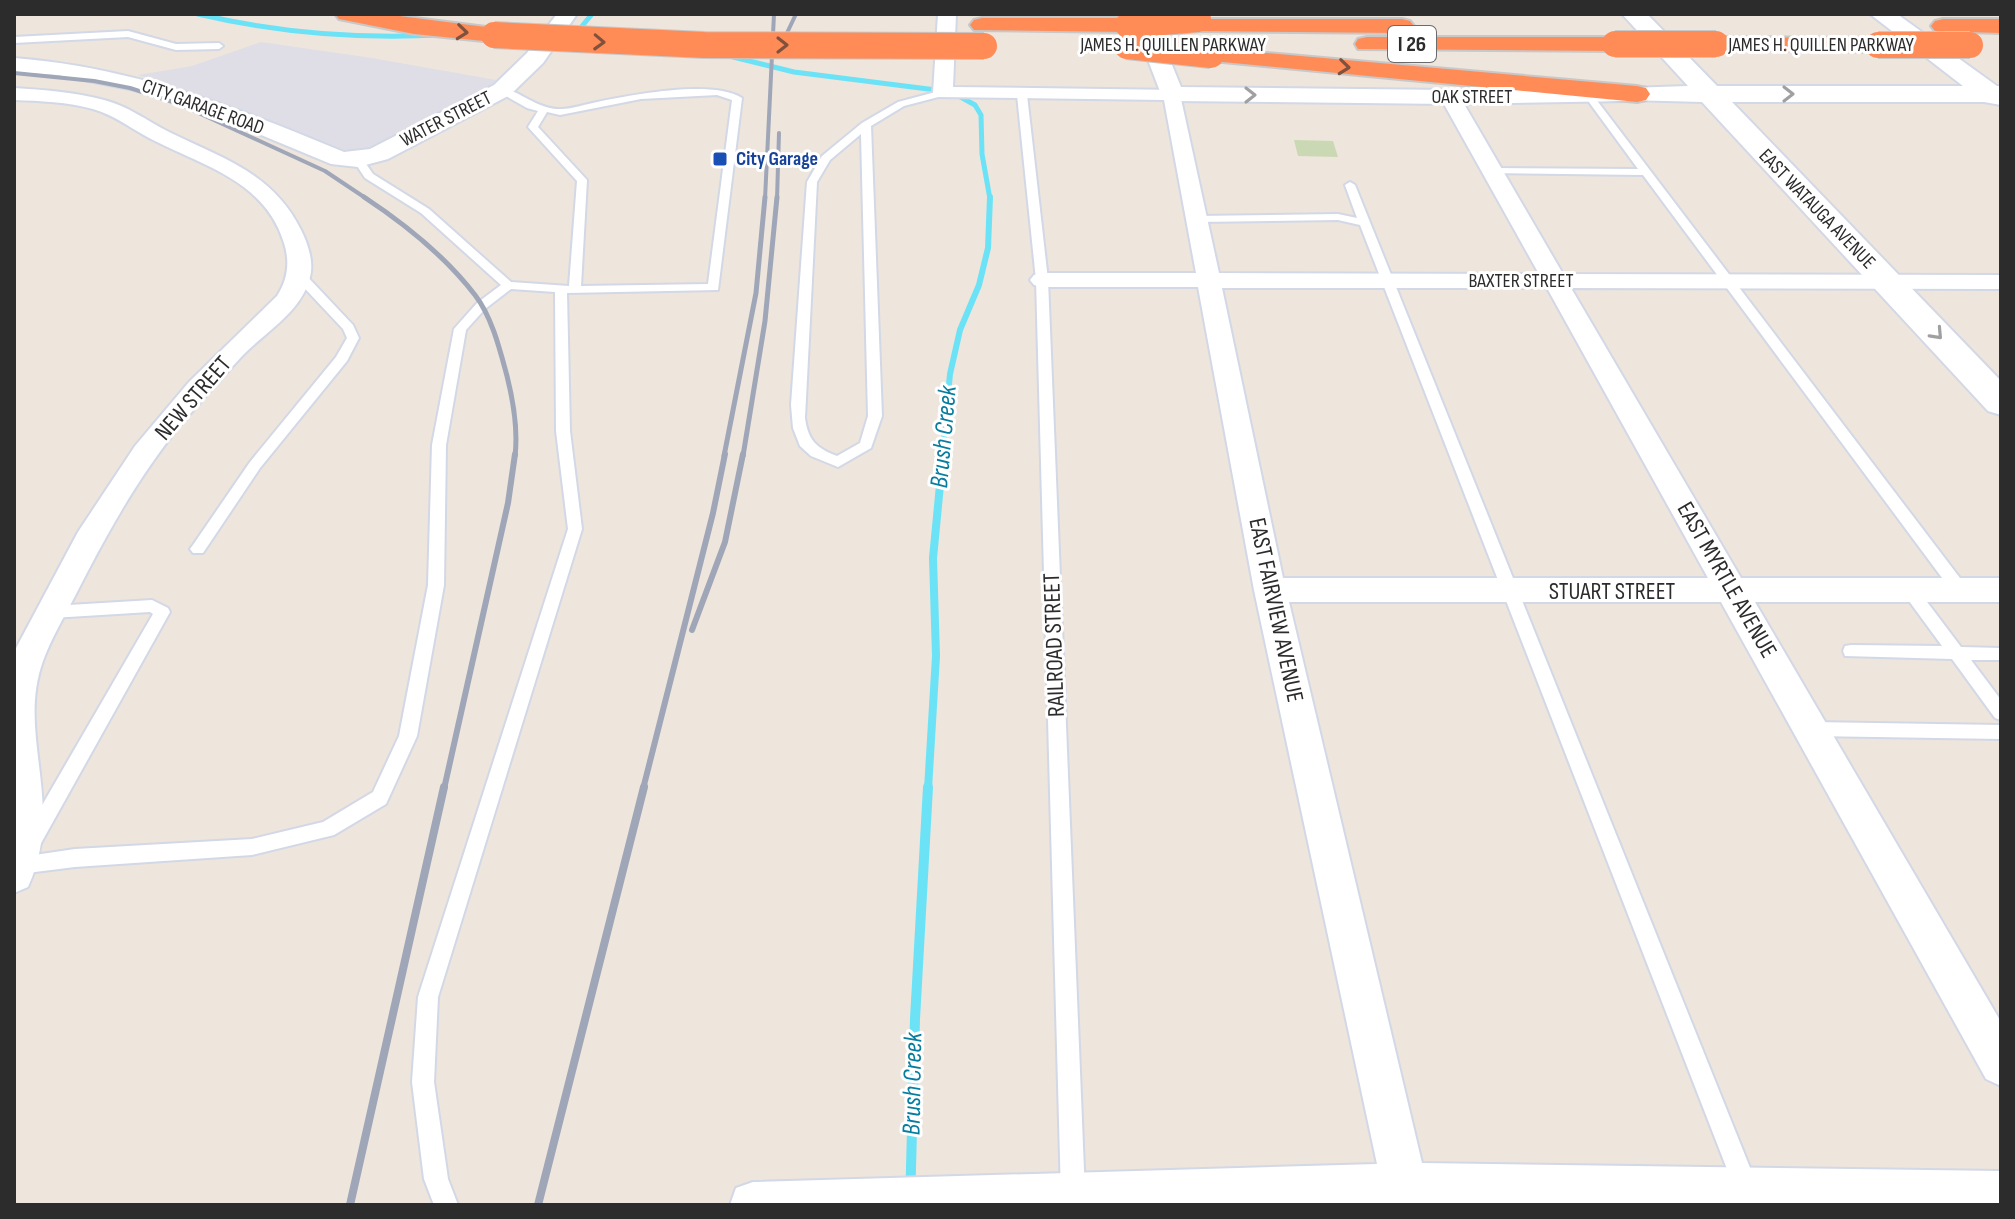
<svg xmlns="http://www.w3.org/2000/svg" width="2015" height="1219" viewBox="0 0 2015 1219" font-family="'Sofia Sans Condensed',sans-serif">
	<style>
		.industrial { fill: #dfdee6 }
		.cemetery { fill: #cad9b3 }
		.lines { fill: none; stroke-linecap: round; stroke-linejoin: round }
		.stream-far3 { stroke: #6be2f6; stroke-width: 5 }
		.stream-far2 { stroke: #6be2f6; stroke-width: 6 }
		.stream-far1 { stroke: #6be2f6; stroke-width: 8 }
		.stream { stroke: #6be2f6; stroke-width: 10 }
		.service-casing { stroke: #d2d8e5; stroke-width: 4 }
		.minor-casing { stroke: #d2d8e5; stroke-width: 4 }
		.tertiary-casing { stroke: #d2d8e5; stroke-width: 4 }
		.secondary-casing { stroke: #d2d8e5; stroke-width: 4 }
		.motorway-casing { stroke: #c8c8c8; stroke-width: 4 }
		.service { fill: #fff; fill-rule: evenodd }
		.minor { fill: #fff; fill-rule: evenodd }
		.tertiary { fill: #fff; fill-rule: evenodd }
		.secondary { fill: #fff; fill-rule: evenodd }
		.motorway { fill: #ff8b57; fill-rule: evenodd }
		.rail-far3 { stroke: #9fa6b7; stroke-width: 4 }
		.rail-far2 { stroke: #9fa6b7; stroke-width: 5 }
		.rail-far1 { stroke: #9fa6b7; stroke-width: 6 }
		.rail { stroke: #9fa6b7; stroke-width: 8 }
		.motorway-bridge-casing { stroke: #c8c8c8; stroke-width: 28; stroke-linecap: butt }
		.motorway-bridge { stroke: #ff8b57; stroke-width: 26 }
		.oneway { stroke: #80523d }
		.oneway2 { stroke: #a0a0a0 }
		.transit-dot { fill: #1a4fb4; stroke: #fff; stroke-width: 3 }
		.labels { text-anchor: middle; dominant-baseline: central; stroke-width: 6; stroke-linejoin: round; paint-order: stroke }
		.far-street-label { font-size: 20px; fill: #2c2c2c; stroke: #fff }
		.far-transit-label { font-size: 20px; font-weight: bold; fill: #164399; stroke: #fff; text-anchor: start }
		.shield { fill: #fff; stroke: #6b6b6b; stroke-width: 2 }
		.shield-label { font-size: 22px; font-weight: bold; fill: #2c2c2c }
		.street-label { font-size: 24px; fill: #2c2c2c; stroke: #fff }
		.water-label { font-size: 26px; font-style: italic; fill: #077d9f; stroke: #fff }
	</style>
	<rect width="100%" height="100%" fill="#eee5dd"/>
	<path class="industrial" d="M261 42 372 58 496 80 478 97 362 153H340L206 98 138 75 192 66Z"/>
	<path class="cemetery" d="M1294 140 1333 141 1338 157 1298 156Z"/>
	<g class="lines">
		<path class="stream-far3" d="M198 14C278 33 357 39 439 35
			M578 31 592 14
			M729 56 794 72 944 91
			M957 95 975 105 981 115 982 154 990 199"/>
		<path class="stream-far2" d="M942 456 950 374 960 330 979 285 988 248 990 197"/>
		<path class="stream-far1" d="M928 789 936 656 933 558 943 454"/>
		<path class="stream" d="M910 1205 915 1019 928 787"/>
		<g class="service-casing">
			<path id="service" d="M128 31 176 44 219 43 223 46 219 49 176 50 128 37 14 43V37Z
				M499 88C515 87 537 110 561 109 573 109 586 104 597 102 632 95 712 79 742 98L718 290 567 293 570 431 582 529 438 997 434 1082 448 1179 458 1205H434L424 1179 412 1082 418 997 568 529 556 431 555 292 511 289 485 309 466 330 446 445 444 585 417 736 386 804 334 835 252 855 75 867 19 874 14 872V858L75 849 252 839 323 822 373 792 399 736 428 585 432 445 454 329 477 303 501 285 421 213 365 178 353 160 362 158 373 174 429 209 511 282 569 286 577 181 528 127 538 111 527 108 499 92ZM717 95 732 100 708 284 581 286 587 180 538 127 547 112 560 115 641 99Z
				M943 90 946 91V95L904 106 871 126 882 416 871 448 838 467 811 456 800 446 793 428 791 405 807 182 822 156 862 123 898 102ZM861 134 868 416 860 443 837 456C816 448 808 440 805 418L817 182 830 160Z
				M1022 92 1027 95 1048 280 1085 1195 1081 1203H1065L1061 1195 1036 280 1017 95Z
				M1586 94H1592L1966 586 1968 590 1966 594H1954L1643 175 1487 173V169L1491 168 1638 169 1586 98Z
				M1350 182 1355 185 1765 1205H1741L1360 225 1338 220 1196 222 1190 219 1196 216 1338 214 1357 218 1345 185Z
				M299 271 303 272 353 325 359 338 347 361 260 468 203 553H193L190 549 193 545 250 462 336 357 347 338 343 329 295 278V272Z
				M1909 584 1915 586 1961 647 2001 648V660H1971L2001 700V720L1995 718 1952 659 1845 656 1843 651 1845 646 1851 645 1942 646 1901 590Z
				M152 600 168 608 170 612 40 845 33 847 26 845 24 839 26 833 153 614 150 612 52 618 46 616 44 612 46 608 52 606Z
				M1812 722 2001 725V739L1812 736 1806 734 1803 729 1806 724Z"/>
		</g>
		<g class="minor-casing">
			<path id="minor" d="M938 14H956L953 87 1179 90 1219 273 1539 274 1440 97 1450 91 1460 97 1563 274 2001 275V289L1571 288 1741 578H2001V602H1755L2001 1022V1086L1986 1079 1721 602H1289L1422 1163 2001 1171V1205H730L736 1188 753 1182 1377 1164 1254 590 1198 287H1042L1034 285 1030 280 1034 275 1042 273H1196L1164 100 936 97 933 93ZM1222 288H1547L1708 578H1283Z
				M14 88C44 90 74 92 104 100 128 106 147 121 169 132 222 158 273 173 301 230 308 244 314 262 310 277 302 311 267 331 244 354 223 376 203 399 183 422 139 475 106 535 75 596 64 617 51 639 43 661 16 735 66 804 28 887L14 893V652L78 532 135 446 189 382 277 296C288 279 290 262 284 243 265 181 204 166 153 140 133 130 115 115 93 109 68 102 40 101 14 100Z"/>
		</g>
		<g class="tertiary-casing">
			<path id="tertiary" d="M557 14H577L543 63 510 95 388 159 358 167 331 164 213 115 135 90 58 75 14 72V58C132 67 236 107 344 152L370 149 494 85 527 53Z
				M1141 14H1161L1170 60 1181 87 1450 90 1629 87 1637 89 1640 94 1637 99 1629 101 1450 104 1172 101 1164 99 1161 94 1148 60Z"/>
		</g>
		<g class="secondary-casing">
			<path id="secondary" d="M1622 14H1647L1717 86H1963L1870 14H1897L1997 86H2001V105L1984 102H1732L2001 381V415L1988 411 1702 102 1628 100 1624 94 1628 88 1688 86Z"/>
		</g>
		<g class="motorway-casing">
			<path id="motorway" d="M335 14H384L494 28 503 30 506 35 503 40 494 42 414 34 339 19Z
				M982 18H1128L1136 20 1140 25 1136 30 1128 32 974 30 970 25 974 20Z
				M1200 19H1402L1410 21 1414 26 1410 31 1402 33 1192 31 1188 26 1192 21Z
				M1943 19H2001V33L1935 31 1931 26 1935 21Z
				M1367 37H1615L1624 39 1627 44 1624 49 1615 51 1358 49 1355 44 1358 39Z
				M1716 37 1878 38 1887 40 1890 45 1887 50 1878 52 1707 49 1704 44 1707 39Z
				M1211 48 1637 86 1646 88 1650 94 1646 100 1637 102 1202 60 1199 55 1202 50Z"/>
		</g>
		<use href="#service" class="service"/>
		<use href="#minor" class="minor"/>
		<use href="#tertiary" class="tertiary"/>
		<use href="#secondary" class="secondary"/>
		<use href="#motorway" class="motorway"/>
		<path class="rail-far3" d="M783 57 786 35 796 14
			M14 73 94 81 130 88 179 104 325 171 367 199
			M765 199 774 14
			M777 199 779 133"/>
		<path class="rail-far2" d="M364 197C405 224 445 256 475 295 492 317 500 350 507 376 513 400 518 431 515 456
			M724 456 756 293 765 197
			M743 456 765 321 777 197"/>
		<path class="rail-far1" d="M692 630 725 542 743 454
			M444 789 508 503 515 454
			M643 789 713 513 725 454"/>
		<path class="rail" d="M350 1205 444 787
			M538 1205 644 787"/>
		<g class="motorway-bridge-casing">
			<path id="motorway-bridge" d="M1128 25 1198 19
				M494 35 704 45 984 46
				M1615 44H1716
				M1878 45H1970
				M1127 46 1211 55"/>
		</g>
		<use href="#motorway-bridge" class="motorway-bridge"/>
	</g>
	<defs><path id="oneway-chevron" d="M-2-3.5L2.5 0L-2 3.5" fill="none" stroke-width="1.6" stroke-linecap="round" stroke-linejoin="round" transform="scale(2)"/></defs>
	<g class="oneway">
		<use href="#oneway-chevron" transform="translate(462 32) rotate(6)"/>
		<use href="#oneway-chevron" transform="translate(599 42) rotate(2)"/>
		<use href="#oneway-chevron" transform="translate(782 45)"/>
		<use href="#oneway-chevron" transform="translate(1344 67) rotate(6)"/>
	</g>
	<g class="oneway2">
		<use href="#oneway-chevron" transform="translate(1788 94)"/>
		<use href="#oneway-chevron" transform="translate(1250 95)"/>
		<use href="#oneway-chevron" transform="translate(1937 334) rotate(47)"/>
	</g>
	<rect class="transit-dot" x="712" y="151" width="16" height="16" rx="4"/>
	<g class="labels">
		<g class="far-street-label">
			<text x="1173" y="45">JAMES H. QUILLEN PARKWAY</text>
			<text x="1821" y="45">JAMES H. QUILLEN PARKWAY</text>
			<text x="1472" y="97">OAK STREET</text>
			<text transform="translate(203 107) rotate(20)">CITY GARAGE ROAD</text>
			<text transform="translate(446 119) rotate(-27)">WATER STREET</text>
			<text transform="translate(1817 209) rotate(46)">EAST WATAUGA AVENUE</text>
			<text x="1521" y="281">BAXTER STREET</text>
		</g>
		<g class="far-transit-label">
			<text x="736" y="159">City Garage</text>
		</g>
		<rect class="shield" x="1388" y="26" width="48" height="36" rx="6"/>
		<g class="shield-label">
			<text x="1412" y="44">I 26</text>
		</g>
		<g class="street-label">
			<text transform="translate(193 398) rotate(-49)">NEW STREET</text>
			<text transform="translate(1727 580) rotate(60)">EAST MYRTLE AVENUE</text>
			<text x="1612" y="591">STUART STREET</text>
			<text transform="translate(1276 610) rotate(78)">EAST FAIRVIEW AVENUE</text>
			<text transform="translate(1054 645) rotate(-92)">RAILROAD STREET</text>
		</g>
		<g class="water-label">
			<text transform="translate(944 437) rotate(-85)">Brush Creek</text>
			<text transform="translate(913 1084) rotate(-89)">Brush Creek</text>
		</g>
	</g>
	<rect width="2015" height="1219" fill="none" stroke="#2c2c2c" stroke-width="32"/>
</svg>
